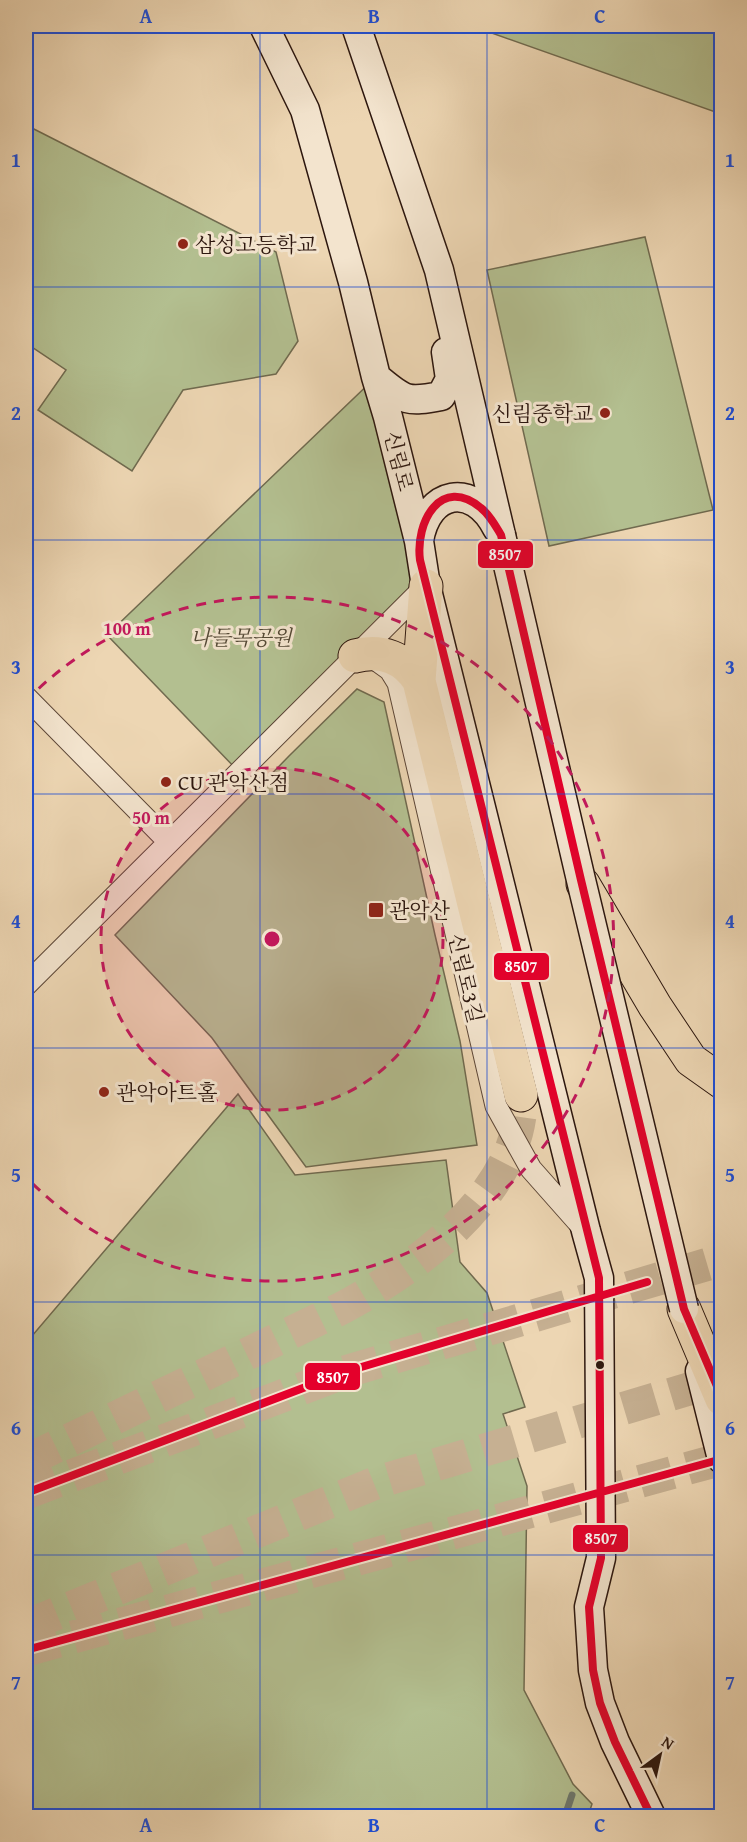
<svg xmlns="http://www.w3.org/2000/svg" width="747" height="1842" viewBox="0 0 747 1842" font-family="'Gentium Book Plus','Noto Serif KR',serif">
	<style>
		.green { fill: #b3bf90; stroke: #706a4f; stroke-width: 1.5 }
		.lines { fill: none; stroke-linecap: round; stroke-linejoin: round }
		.stream { stroke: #6d786e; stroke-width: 7 }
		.trunk-tunnel { stroke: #c6b092; stroke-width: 33; stroke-dasharray: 33 16; stroke-linecap: butt }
		.minor-casing { stroke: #5c4637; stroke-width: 23 }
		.secondary-casing { stroke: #2c160e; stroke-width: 31 }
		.trunk-casing { stroke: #2c160e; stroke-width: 35 }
		.minor { stroke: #f3e4ce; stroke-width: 21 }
		.secondary { stroke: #f3e4ce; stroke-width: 28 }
		.trunk { stroke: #edd6b3; stroke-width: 33 }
		.secondary-bridge-casing { stroke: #2c160e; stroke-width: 31; stroke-linecap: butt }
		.secondary-bridge { stroke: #f3e4ce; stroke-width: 28 }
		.bus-1-casing { stroke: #f3e4ce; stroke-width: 12 }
		.bus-1 { stroke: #e4002b; stroke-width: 8 }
		.grid { fill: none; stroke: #1d4ed8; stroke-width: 1.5; stroke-opacity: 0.55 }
		.ring { fill: none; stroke: #c2185b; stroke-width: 3; stroke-dasharray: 10 8 }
		.poi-dot { fill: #8f2418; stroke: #f3e4ce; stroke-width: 2 }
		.bus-dot { fill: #2c160e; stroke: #f3e4ce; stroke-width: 2 }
		.labels { text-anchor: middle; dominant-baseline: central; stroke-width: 6; stroke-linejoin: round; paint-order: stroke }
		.poi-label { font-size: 21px; fill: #2c160e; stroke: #f3e4ce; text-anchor: start }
		.street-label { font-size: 21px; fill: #2c160e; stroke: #f3e4ce }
		.park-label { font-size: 21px; font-style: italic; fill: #544935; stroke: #f3e4ce }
		.centre { fill: #c2185b; stroke: #f3e4ce; stroke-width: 3 }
		.ring-label { font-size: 18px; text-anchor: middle; font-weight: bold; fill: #c2185b; stroke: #f3e4ce; stroke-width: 6; stroke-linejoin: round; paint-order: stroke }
		.line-badge { stroke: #f3e4ce; stroke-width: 2 }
		.badge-label { font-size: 16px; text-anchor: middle; font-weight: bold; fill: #fff }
		.neatline { fill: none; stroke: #1d4ed8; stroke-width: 2 }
		.grid-label { font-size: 20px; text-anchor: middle; font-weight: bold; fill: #1d4ed8 }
	</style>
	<rect width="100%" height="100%" fill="#edd6b3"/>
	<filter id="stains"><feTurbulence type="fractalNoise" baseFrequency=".00333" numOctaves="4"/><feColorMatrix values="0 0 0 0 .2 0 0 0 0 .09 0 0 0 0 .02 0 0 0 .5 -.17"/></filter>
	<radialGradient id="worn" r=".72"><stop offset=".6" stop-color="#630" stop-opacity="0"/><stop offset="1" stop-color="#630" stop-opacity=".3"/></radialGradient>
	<path class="green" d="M472 26H721V114Z
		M26 125 276 252 298 341 276 374 183 390 132 471 38 410 66 370 26 343Z
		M645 237 713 510 549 546 487 270Z
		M376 377 426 586 239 772 107 635Z
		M357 689 384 702 435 935 460 1041 477 1145 306 1167 212 1038 115 935 289 756Z
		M238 1094 295 1175 446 1160 460 1262 487 1293 525 1407 503 1414 527 1486 524 1690 573 1784 592 1804 588 1816H26V1343Z"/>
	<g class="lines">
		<path class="stream" d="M565 1816 572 1795"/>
		<path class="trunk-tunnel" d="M26 1461 342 1308C417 1268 524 1191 521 1095
			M26 1493 348 1371 722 1260
			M26 1626 378 1482 722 1379
			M26 1650 722 1459"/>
		<g class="minor-casing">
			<path id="minor" d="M376 660 390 670 398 683 496 1106 531 1169 585 1230
				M26 697 169 842
				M26 985 426 586"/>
		</g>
		<g class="secondary-casing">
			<path id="secondary" d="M264 26 305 110 353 282 376 377 388 417 419 541 426 586 586 1231 599 1278 601 1558 589 1607 593 1670 600 1703 615 1742 651 1816
				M356 26 439 270 501 535
				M376 377C404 400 405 403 441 396L450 379 446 352
				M419 541C427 490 473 481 497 528
				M700 1371 722 1459"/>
		</g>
		<g class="trunk-casing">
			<path id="trunk" d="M426 586 419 681 521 1095
				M355 656C381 649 405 658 419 681
				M583 884 655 1006 691 1060 722 1082
				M684 1309 722 1399"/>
		</g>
		<use href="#minor" class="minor"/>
		<use href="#secondary" class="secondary"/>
		<use href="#trunk" class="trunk"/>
		<g class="secondary-bridge-casing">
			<path id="secondary-bridge" d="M501 535 581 880 684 1309"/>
		</g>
		<use href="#secondary-bridge" class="secondary-bridge"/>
		<g class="bus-1-casing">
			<path id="bus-1" d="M26 1493 348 1371 647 1282
				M26 1650 722 1459
				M651 1816 615 1742 600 1703 593 1670 589 1607 601 1558 599 1278 420 560C415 522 441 475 481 508 490 515 495 525 501 535L581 880 684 1309 722 1398"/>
		</g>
		<use href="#bus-1" class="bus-1"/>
	</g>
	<path class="grid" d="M260 26V1816M487 26V1816M26 287H722M26 540H722M26 794H722M26 1048H722M26 1302H722M26 1555H722"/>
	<circle cx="272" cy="939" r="171" fill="#c2185b" fill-opacity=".12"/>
	<g class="ring">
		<circle cx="272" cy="939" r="171"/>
		<path d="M26 701A342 342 0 1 1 26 1177"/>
	</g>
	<g class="poi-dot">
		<circle cx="183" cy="244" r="6"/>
		<circle cx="605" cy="413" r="6"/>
		<circle cx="166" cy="782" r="6"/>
		<rect x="368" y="902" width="16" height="16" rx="3"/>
		<circle cx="104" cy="1092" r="6"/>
	</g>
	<circle class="bus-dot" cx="600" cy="1365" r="5"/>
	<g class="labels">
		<g class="poi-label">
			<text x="195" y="244">삼성고등학교</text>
			<text x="593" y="413" text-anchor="end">신림중학교</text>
			<text x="178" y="782">CU 관악산점</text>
			<text x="389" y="910">관악산</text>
			<text x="116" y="1092">관악아트홀</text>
		</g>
		<g class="street-label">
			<text transform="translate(399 461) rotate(76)">신림로</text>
			<text transform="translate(466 978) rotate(77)">신림로3길</text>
		</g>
		<g class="park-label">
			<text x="241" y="637">나들목공원</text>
		</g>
	</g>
	<circle cx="272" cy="939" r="9" class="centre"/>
	<g class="ring-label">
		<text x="127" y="635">100 m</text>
		<text x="151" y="824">50 m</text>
	</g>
	<g class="line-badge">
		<rect x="477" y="540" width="57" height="29" rx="6" fill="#e4002b"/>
		<rect x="493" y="952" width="57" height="29" rx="6" fill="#e4002b"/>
		<rect x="304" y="1362" width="57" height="29" rx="6" fill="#e4002b"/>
		<rect x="572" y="1524" width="57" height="29" rx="6" fill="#e4002b"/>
	</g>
	<g class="badge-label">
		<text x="505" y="560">8507</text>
		<text x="521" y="972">8507</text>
		<text x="333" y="1383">8507</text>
		<text x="601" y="1544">8507</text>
	</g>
	<rect width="747" height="1842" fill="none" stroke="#edd6b3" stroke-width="66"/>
	<g transform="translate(660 1755) rotate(33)" stroke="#f3e4ce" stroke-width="4.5" paint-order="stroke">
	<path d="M0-4.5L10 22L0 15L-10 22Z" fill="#2c160e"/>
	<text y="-9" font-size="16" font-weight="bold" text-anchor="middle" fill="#2c160e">N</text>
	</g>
	<rect x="33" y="33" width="681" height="1776" class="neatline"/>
	<g class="grid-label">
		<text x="146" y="23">A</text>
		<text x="374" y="23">B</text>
		<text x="600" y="23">C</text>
		<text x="16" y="167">1</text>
		<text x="730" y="167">1</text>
		<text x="16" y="420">2</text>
		<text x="730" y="420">2</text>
		<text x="16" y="674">3</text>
		<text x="730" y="674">3</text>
		<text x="16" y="928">4</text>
		<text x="730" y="928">4</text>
		<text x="16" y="1182">5</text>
		<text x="730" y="1182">5</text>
		<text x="16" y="1435">6</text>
		<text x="730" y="1435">6</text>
		<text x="16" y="1689">7</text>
		<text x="730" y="1689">7</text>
		<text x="146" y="1832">A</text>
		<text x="374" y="1832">B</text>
		<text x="600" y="1832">C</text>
	</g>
	<rect width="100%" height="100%" filter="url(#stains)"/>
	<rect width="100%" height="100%" fill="url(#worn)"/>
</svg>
